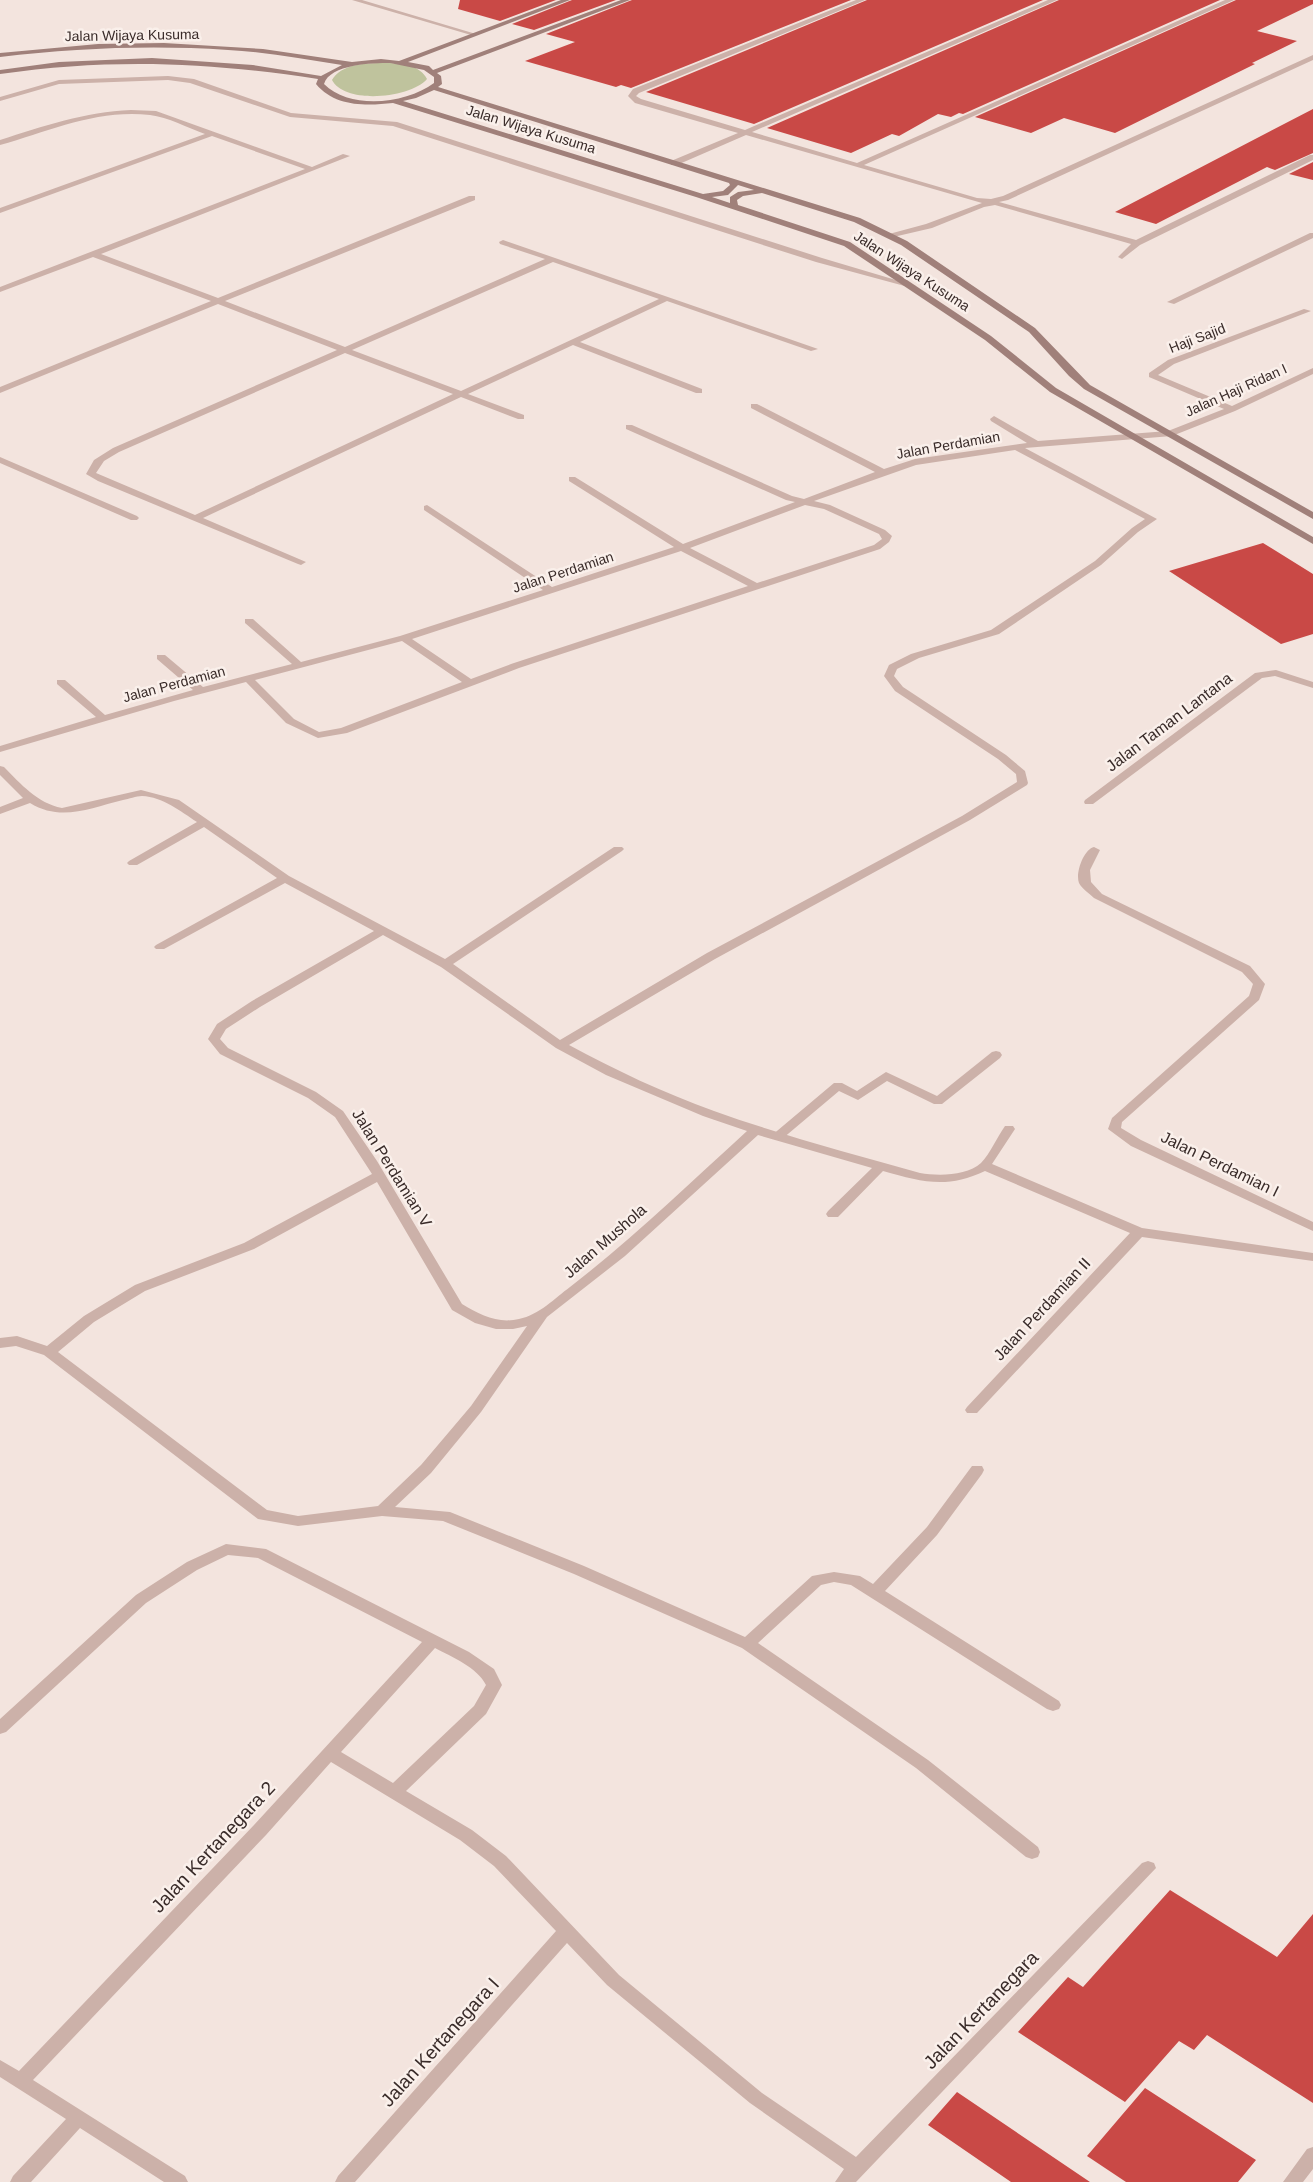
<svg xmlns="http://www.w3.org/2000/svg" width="1313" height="2182" viewBox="0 0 1313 2182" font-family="Helvetica,sans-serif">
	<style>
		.green { fill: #bfc39d }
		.building { fill: #c94946 }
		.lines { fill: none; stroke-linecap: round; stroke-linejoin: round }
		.lane { fill: #ccb1a9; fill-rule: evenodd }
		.street { fill: #ccb1a9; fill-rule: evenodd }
		.secondary { fill: #a0807a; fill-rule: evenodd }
		.labels { text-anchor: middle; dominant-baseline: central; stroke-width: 5; stroke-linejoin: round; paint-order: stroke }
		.far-street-label { font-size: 14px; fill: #392b29; stroke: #faf0eb }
		.street-label { font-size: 16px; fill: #392b29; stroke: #faf0eb }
		.near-street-label { font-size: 19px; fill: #392b29; stroke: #faf0eb }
	</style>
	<rect width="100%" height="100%" fill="#f3e4de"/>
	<path class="green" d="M390 63C404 65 420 65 427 79 411 98 345 105 332 80 342 62 372 63 390 63Z"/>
	<path class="building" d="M460 0H556L500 21 458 9Z
		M572 0H616L534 30 512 24Z
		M632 0H851L631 88 621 85 616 87 525 61 575 42 546 34Z
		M867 0H1043L754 124 646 92Z
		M1059 0H1220L963 114 959 113 951 117 938 114 899 136 892 134 851 153 767 128Z
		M1236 0H1313V4L1257 31 1297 41 1252 63 1255 64 1115 133 1064 118 1031 133 975 117Z
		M1313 109V153L1275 170 1267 167 1156 224 1115 212Z
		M1313 162V180L1289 174Z
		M1263 543 1313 574V634L1281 644 1169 571Z
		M1170 1890 1277 1957 1313 1914V2103L1207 2035 1194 2050 1179 2041 1125 2102 1018 2032 1068 1977 1083 1987Z
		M1145 2088 1256 2160 1238 2182H1126L1087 2156Z
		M957 2092 1090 2182H1011L928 2125Z"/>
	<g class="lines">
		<path class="lane" d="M168 76 194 79 291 113 397 122 822 258 916 286 912 288 816 262 393 126 290 117 190 83 168 80 59 84 0 101V97L59 80Z
			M0 457 137 516 139 518 137 520H131L0 463Z
			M996 1051 1000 1052 1002 1055 1000 1058 942 1104H934L887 1081 858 1100 839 1091 782 1139 777 1140 771 1136 834 1083H842L857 1091 886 1072 937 1096 992 1052Z"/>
		<path class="street" d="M352 0H362L476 34 471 35Z
			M856 0H865L639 93 636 96 641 99 745 130 1048 0H1057L752 132 857 163 1225 0H1234L864 165 977 198 991 199 1003 196 1313 55V60L1008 200 999 202 1136 240 1310 155H1313V160L1140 245 1122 259 1118 257 1131 244 995 205 984 207 932 228 889 238V234L926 224 982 203 746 135 677 165H671V161L738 133 635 103 628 96 633 89Z
			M131 110 156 111 312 167 343 154 350 156 101 254 218 298 469 196H475V200L225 301 345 347 545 259 500 244 499 242 503 240 818 349 811 351 667 301 580 342 702 389V393H696L573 345 468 394 524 415V419H518L461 397 203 518 306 562 301 565 298 564 98 481 86 474 94 460 113 448 337 350 218 304 0 393V387L211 301 93 257 0 292V287L305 169 212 136 0 213V208L205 134C188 128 168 117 150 115 97 109 50 131 0 145V140C43 126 85 112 131 110ZM553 262 659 299 461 391 352 350ZM345 353 453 394 195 515 96 473 104 461 119 452Z
			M1310 233H1313V238L1174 304 1167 302Z
			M1304 309 1311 311 1174 364 1158 375 1232 406 1313 368V374L1235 411 1172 436 1025 448 1157 519 1138 532 1101 565 999 634 919 658 897 669 894 676 903 687 1006 755 1025 771 1028 783 1027 785 970 820 715 959 569 1045C615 1070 664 1093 714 1111 781 1135 852 1154 920 1173 938 1176 967 1176 981 1163 990 1154 997 1137 1005 1126H1013L1015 1129 992 1164 1142 1228 1313 1253V1261L1142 1237 977 1413H967L965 1410 967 1407 1130 1233 985 1171C947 1189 922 1182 883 1171L838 1217H828L826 1214 828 1211 872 1168 758 1135 625 1256 547 1317 481 1412 431 1473 395 1507 450 1512 584 1566 745 1637 812 1576 834 1572 860 1576 873 1584 927 1527 972 1466H982L984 1470 982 1474 937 1535 885 1591 1059 1701 1061 1705 1059 1709 1053 1711 1047 1709 851 1585 834 1582 821 1585 758 1643 928 1760 1038 1847 1040 1852 1038 1857 1032 1859 1026 1857 916 1768 742 1648 574 1574 443 1521 382 1516 298 1526 258 1519 44 1355 16 1346 0 1348V1338L17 1336 47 1346 84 1316 135 1285 244 1243 372 1174 335 1117 308 1098 220 1054 208 1039 217 1024 252 1001 374 931 285 883 164 949H156L154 947 156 945 277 878 204 827 137 865H129L127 863 129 861 197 822C180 811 163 797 142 796 136 796 129 799 123 800 90 808 61 822 30 803L0 814V807L23 798 0 775V766L4 767C21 784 37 803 62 808L141 790 179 800 289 876 445 959 614 847H622L624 849 622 851 453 964 560 1040 707 953 962 816 1017 782 1016 774 998 759 895 691 884 676 889 665 911 654 991 630 1095 561 1132 528 1145 519 1015 450 916 465 814 501 830 505 885 530 892 536 889 542 880 549 519 668 347 733 318 738 286 723 246 682 174 701 0 752V746L96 717 57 684V680H65L105 715 193 690 157 659V655H165L203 687 292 664 245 623V619H253L301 662 400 636 543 590 424 510V506L427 505 552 587 674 547 569 481V477H575L683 544 795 502 786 500 626 429V425H632L792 496 804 499 875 472 751 408V404H757L884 469 915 459 1027 443 991 421 990 419 994 416 1038 441 1168 431 1224 409 1149 377V373L1168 360ZM805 505 824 509 879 534 882 539 874 545 757 583 690 548ZM681 551 748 586 511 664 471 679 412 639ZM402 641 462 682 341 728 319 732 294 719 255 680ZM383 935 441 967 556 1048 606 1075 703 1116 747 1131C689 1184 632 1239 570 1287 555 1298 539 1315 519 1319 498 1324 480 1315 462 1304L377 1161 343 1111 316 1092 228 1048 220 1039 226 1029 260 1007ZM377 1182 452 1310 475 1323 496 1329H513L527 1326 471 1406 421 1465 378 1506 298 1516 267 1510 58 1352 94 1322 145 1291 254 1249Z
			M1276 670 1313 682V688L1275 676 1262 678 1093 804H1085L1084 802 1085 800 1255 673Z
			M1094 847 1100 850 1090 870 1091 882 1102 894 1250 966 1265 984 1259 1000 1122 1122 1121 1128 1141 1140 1313 1222V1231L1131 1146 1108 1129 1112 1118 1249 996 1253 984 1242 972 1094 898C1090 894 1082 889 1079 883 1075 873 1084 849 1094 847Z
			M226 1544 266 1549 469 1652 494 1669 502 1685 486 1714 406 1791 472 1830 506 1856 619 1975 762 2093 856 2157 1142 1863 1148 1861 1154 1863 1156 1868 856 2182H835L844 2169 750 2103 607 1985 567 1943 355 2182H335L338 2176 556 1931 494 1866 460 1840 331 1762 266 1835 33 2080 185 2176 188 2182H164L80 2128 31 2182H10L13 2176 66 2119 0 2077V2060L19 2071 254 1825 422 1642 258 1558 228 1555 197 1570 146 1603 6 1732 0 1734V1719L136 1595 187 1562ZM435 1648C452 1657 477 1667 486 1685L474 1706 393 1783 341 1752Z
			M1313 2147V2169L1303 2182H1283L1307 2149Z"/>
		<path class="secondary" d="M561 0H570L408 62 429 66 433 70 621 0H630L437 73 441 76 442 84 438 87 860 218 907 241 1035 328 1090 385 1313 512V519L1084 389 1069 376 1029 332 901 245 854 222 762 193 743 196 737 200 738 205 850 242 991 336 1056 388 1313 537V544L1050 392 985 340 844 246 696 197 393 103C366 106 335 107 316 84L318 79C208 62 111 58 0 74V70L59 62 152 58 253 65 321 76 342 65C304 59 266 52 228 50 152 45 76 48 0 57V53L98 44 164 43 263 49 352 62 381 59 399 61ZM390 63 424 70 434 77V83C406 104 350 110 324 84 330 64 373 63 390 63ZM434 90 729 183 730 185 723 191 703 194 403 101 416 98ZM738 185 754 190 738 192 730 197V203L712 197 728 195Z"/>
	</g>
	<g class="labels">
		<g class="far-street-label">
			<text transform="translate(132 35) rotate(-1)">Jalan Wijaya Kusuma</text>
			<text transform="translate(531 129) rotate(17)">Jalan Wijaya Kusuma</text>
			<text transform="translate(912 271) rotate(33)">Jalan Wijaya Kusuma</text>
			<text transform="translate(1197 338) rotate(-21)">Haji Sajid</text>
			<text transform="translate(1236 390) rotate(-24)">Jalan Haji Ridan I</text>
			<text transform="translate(948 445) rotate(-10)">Jalan Perdamian</text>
			<text transform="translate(563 572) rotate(-18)">Jalan Perdamian</text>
			<text transform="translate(174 684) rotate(-15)">Jalan Perdamian</text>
		</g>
		<g class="street-label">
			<text transform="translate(1169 722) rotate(-37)">Jalan Taman Lantana</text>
			<text transform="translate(1220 1164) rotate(26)">Jalan Perdamian I</text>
			<text transform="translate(392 1168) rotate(58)">Jalan Perdamian V</text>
			<text transform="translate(605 1241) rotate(-41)">Jalan Mushola</text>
			<text transform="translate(1042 1309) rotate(-47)">Jalan Perdamian II</text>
		</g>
		<g class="near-street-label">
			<text transform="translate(213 1847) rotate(-47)">Jalan Kertanegara 2</text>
			<text transform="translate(981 2010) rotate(-46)">Jalan Kertanegara</text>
			<text transform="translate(440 2042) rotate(-48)">Jalan Kertanegara I</text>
		</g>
	</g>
</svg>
